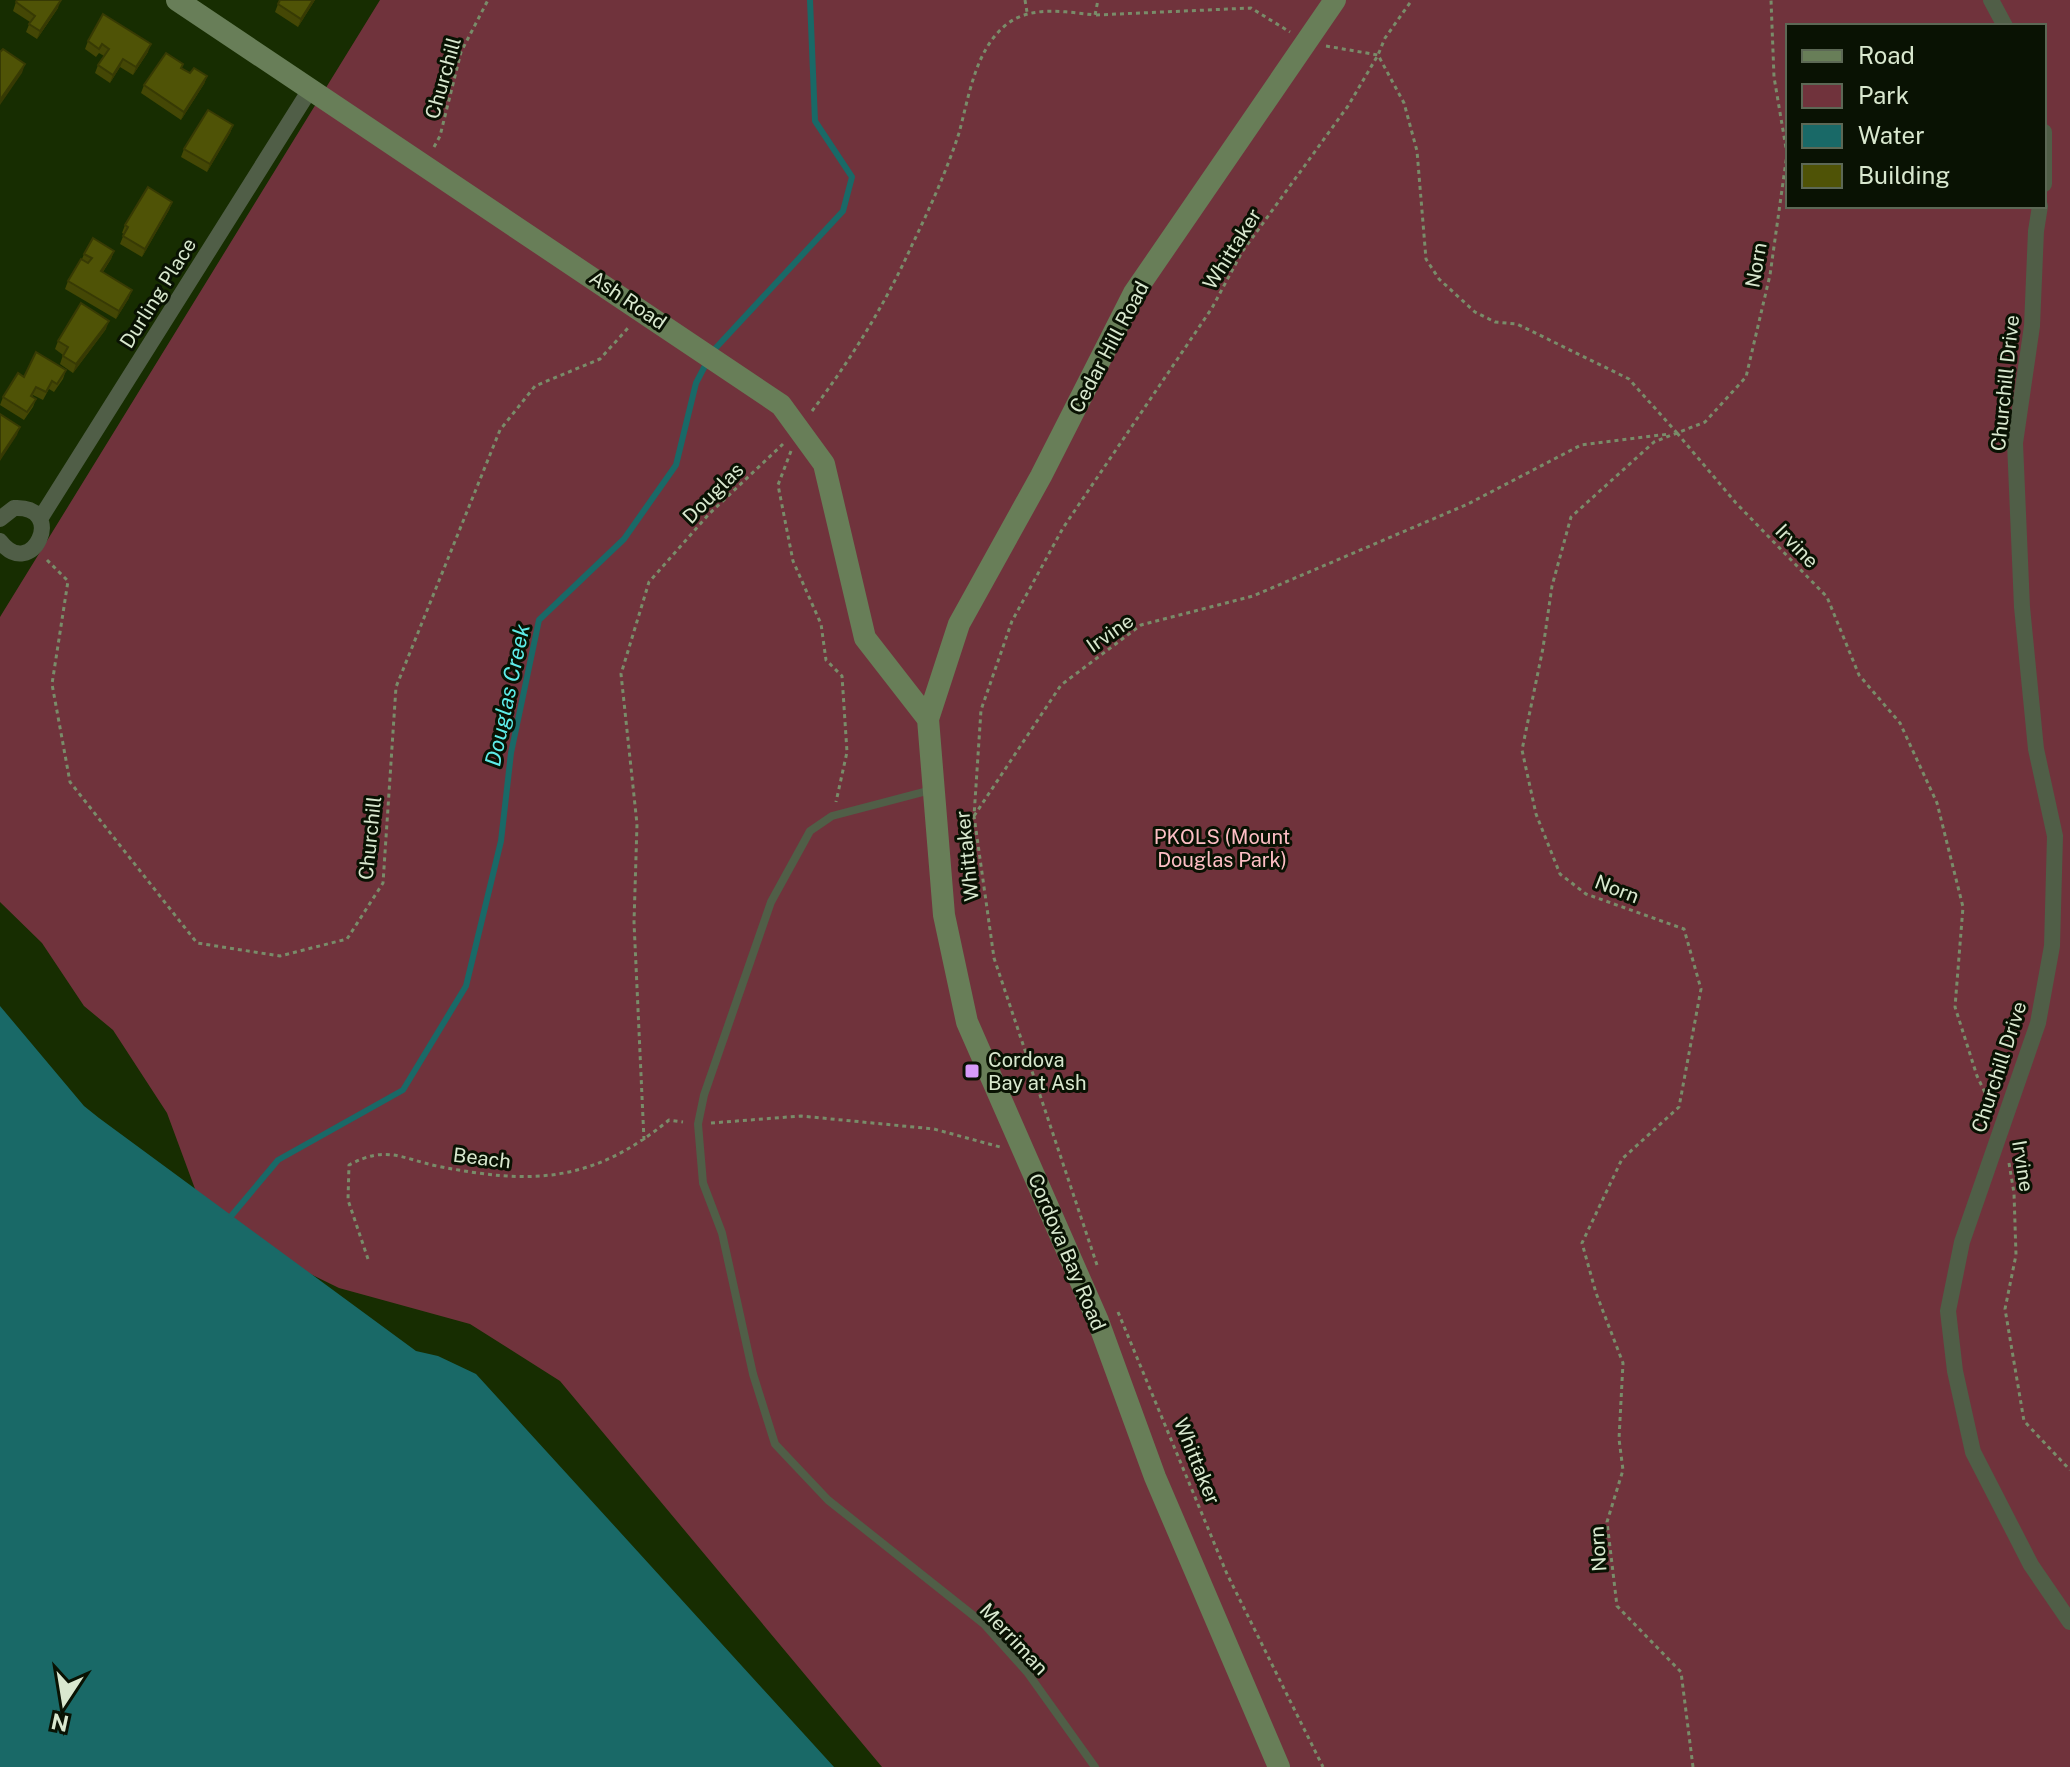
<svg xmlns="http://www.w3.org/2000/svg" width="2070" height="1767" viewBox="0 0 2070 1767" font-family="'Public Sans',sans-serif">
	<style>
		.green { fill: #70333c; fill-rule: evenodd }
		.water { fill: #196967 }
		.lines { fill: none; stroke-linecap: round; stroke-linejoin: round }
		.stream { stroke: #196967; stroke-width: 6 }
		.path { stroke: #798c69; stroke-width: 3; stroke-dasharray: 4 4; stroke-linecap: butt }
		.service { stroke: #505e47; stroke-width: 8 }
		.minor { stroke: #505e47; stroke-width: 16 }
		.secondary { stroke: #687e58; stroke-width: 22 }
		.wall { fill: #444705 }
		.shaded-wall { fill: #373a04 }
		.building { fill: #4f5306; stroke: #373a04; stroke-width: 2 }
		.poi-dot { fill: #d79bf9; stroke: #091203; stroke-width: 3 }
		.labels { text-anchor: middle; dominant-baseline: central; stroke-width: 6; stroke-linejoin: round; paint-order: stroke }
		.street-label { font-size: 20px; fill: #d9e8cf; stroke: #091203 }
		.park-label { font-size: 20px; fill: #fdbec4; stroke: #091203 }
		.poi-label { font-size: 20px; fill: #d9e8cf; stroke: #091203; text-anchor: start }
		.water-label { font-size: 22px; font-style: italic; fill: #5eece8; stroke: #091203 }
	</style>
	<rect width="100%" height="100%" fill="#172d01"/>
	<path class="green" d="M380 0H2070V1767H882L560 1381 470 1324 339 1288 208 1224 167 1113 113 1030 84 1006 42 943 0 902V617ZM1788 26H2044V206H1788Z"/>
	<path class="water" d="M0 1006 84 1106 99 1118 416 1351 438 1356 476 1374 834 1767H0Z"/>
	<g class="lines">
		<path class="stream" d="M712 352 843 211 852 177 815 121 810 0
			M232 1215 278 1160 403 1090 466 986 501 841 511 753 539 620 624 539 676 465 696 383 707 362"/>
		<path class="path" d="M1025 0 1027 12
			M1096 15 1251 8 1290 32
			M1326 46 1378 55 1404 103 1417 151 1426 259 1439 279 1475 312 1495 322 1517 324 1629 379 1677 433
			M434 147 440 136 461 52 488 0
			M812 411C851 359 885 305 912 245 929 210 947 170 959 133 969 97 975 49 1007 24 1032 5 1066 12 1095 15L1098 0
			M1677 433 1736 503 1827 597 1859 675 1900 723 1937 803 1963 907 1955 1007 1977 1076 1990 1103
			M791 451 778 485 793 561 821 624 826 660 842 676 847 752 836 802
			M47 560 68 581 52 684 70 782 197 943 280 956 347 939 383 883 396 687 500 430 535 386 600 359 628 328
			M974 816 1061 685 1141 625 1253 596 1468 504 1581 445 1669 434
			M711 1123 801 1116 934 1129 1000 1147
			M644 1140 634 922 637 824 621 674 649 582 709 514 783 444
			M2009 1163 2014 1193 2016 1255 2005 1309 2024 1421 2070 1470
			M368 1259 348 1200 349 1165C386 1145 400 1158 437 1166 532 1185 592 1183 669 1120L683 1122
			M1097 1265 994 958 974 816 981 710 1012 621 1063 528 1212 308 1242 252 1348 106 1378 55 1385 38 1412 0
			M1118 1312 1227 1574 1323 1767
			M1693 1767 1681 1672 1617 1606 1607 1522 1623 1470 1619 1439 1623 1363 1596 1293 1582 1243 1622 1159 1679 1107 1701 989 1684 929 1586 894 1560 874 1536 814 1522 750 1543 648 1552 586 1571 517 1654 442 1705 422 1746 377 1770 275 1787 154 1774 77 1771 0"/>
		<path class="service" d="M931 790 832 816 810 831 771 902 704 1095 698 1124 703 1183 722 1233 753 1374 775 1444 828 1500 984 1624 1027 1672 1095 1767"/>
		<path class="minor" d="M1991 0 2005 26
			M2044 132V184
			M2040 206 2036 231 2032 326 2015 443 2022 607 2036 749 2055 836 2052 946 2038 1023 1962 1242 1948 1311 1955 1371 1973 1452 2031 1565 2070 1622
			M0 519 14 508C68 505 32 583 0 541
			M40 519 311 88"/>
		<path class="secondary" d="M177 0 781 405 824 464 865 638 928 719
			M1279 1767 1155 1477 1098 1321 967 1022 944 915 928 719 959 624 1041 476 1134 293 1335 0"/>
	</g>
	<path class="wall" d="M315 0 298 27 275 12 278 4Z
		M16 2 58 8 37 39 26 32 30 22 13 11Z
		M88 41 148 52 133 75 120 67 110 83 95 73 98 65 104 56 99 53 96 57 85 49Z
		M182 68 190 73 207 76 204 84 181 120 141 93 144 85Z
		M233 125 230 133 207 172 181 157 184 149Z
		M172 202 169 210 142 257 120 244 124 234 122 233 125 225Z
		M114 251 111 259 103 272 129 298 116 319 65 289 68 281 82 259 84 254Z
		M106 329 73 373 60 364 63 355 55 349 58 341Z
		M66 370 63 379 54 392 49 389 43 400 33 395 32 397 36 399 33 407 24 420 0 405 3 397 24 377Z"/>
	<path class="shaded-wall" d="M61 0 58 8 37 39 40 31Z
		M313 0H315L298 27 301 19Z
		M151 44 148 52 133 75 136 67Z
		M123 59 120 67 110 83 113 75Z
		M25 64 22 73 0 105V100Z
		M207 76 204 84 181 120 184 112Z
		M233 125 230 133 207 172 210 164Z
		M172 202 169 210 142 257 145 249Z
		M114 251 111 259 98 279 101 271Z
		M132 290 129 298 116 319 119 311Z
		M109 321 106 329 73 373 76 364Z
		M20 427 17 435 0 461V457Z"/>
	<path class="building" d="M17 0H61L40 31 29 24 35 16 16 2Z
		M280 0H313L301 19 278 4Z
		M103 14 151 44 136 67 123 59 113 75 98 65 109 49 102 44 99 49 88 41Z
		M3 49 25 64 0 100V52Z
		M166 53 183 64 181 68 190 73 194 68 207 76 184 112 144 85Z
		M208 110 233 125 210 164 184 149Z
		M148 187 172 202 145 249 123 236 128 227 125 225Z
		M93 238 114 251 101 271 132 290 119 311 68 281 81 259 88 263 92 258 84 254Z
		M81 303 109 321 76 364 63 356 68 347 58 341Z
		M36 352 66 370 57 384 52 381 46 392 36 387 31 396 36 399 27 412 3 397 18 373 24 377Z
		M0 414 20 427 0 457Z"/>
	<rect class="poi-dot" x="964" y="1063" width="16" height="16" rx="4"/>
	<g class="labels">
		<g class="street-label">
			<text transform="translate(443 78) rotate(-74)">Churchill</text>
			<text transform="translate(1232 249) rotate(-58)">Whittaker</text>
			<text transform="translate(1756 265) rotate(-80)">Norn</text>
			<text transform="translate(158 293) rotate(-58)">Durling Place</text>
			<text transform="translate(628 300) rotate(34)">Ash Road</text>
			<text transform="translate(1109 347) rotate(-62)">Cedar Hill Road</text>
			<text transform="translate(2005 383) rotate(-84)">Churchill Drive</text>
			<text transform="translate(713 493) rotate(-45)">Douglas</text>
			<text transform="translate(1797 546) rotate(46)">Irvine</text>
			<text transform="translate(1110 633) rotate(-35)">Irvine</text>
			<text transform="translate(370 838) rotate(-84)">Churchill</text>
			<text transform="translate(967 856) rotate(-96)">Whittaker</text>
			<text transform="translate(1617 889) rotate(21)">Norn</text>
			<text transform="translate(1999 1067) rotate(-72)">Churchill Drive</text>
			<text transform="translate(482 1158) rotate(7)">Beach</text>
			<text transform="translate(2023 1166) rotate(81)">Irvine</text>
			<text transform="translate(1067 1252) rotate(67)">Cordova Bay Road</text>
			<text transform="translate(1197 1461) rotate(68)">Whittaker</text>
			<text transform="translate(1598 1549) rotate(-94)">Norn</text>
			<text transform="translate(1014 1639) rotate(47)">Merriman</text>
		</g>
		<g class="park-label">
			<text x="1222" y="837">PKOLS (Mount<tspan x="1222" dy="23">Douglas Park)</tspan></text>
		</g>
		<g class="poi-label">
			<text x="988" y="1060">Cordova<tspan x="988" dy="23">Bay at Ash</tspan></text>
		</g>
		<g class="water-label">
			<text transform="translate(507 695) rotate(-78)">Douglas Creek</text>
		</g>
	</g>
	<rect x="1786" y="24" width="260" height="184" fill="#091203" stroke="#5c6855" stroke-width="2"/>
	<rect x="1802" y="50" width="40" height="12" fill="#687e58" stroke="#5c6855" stroke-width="2"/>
	<text x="1858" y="64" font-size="24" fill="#d9e8cf">Road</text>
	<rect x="1802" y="84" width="40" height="24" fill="#70333c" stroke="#5c6855" stroke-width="2"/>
	<text x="1858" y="104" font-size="24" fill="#d9e8cf">Park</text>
	<rect x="1802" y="124" width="40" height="24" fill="#196967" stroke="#5c6855" stroke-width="2"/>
	<text x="1858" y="144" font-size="24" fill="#d9e8cf">Water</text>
	<rect x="1802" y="164" width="40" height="24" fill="#4f5306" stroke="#5c6855" stroke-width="2"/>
	<text x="1858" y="184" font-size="24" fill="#d9e8cf">Building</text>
	<g transform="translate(64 1703) rotate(192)" stroke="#091203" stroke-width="6" paint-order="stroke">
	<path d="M0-6L14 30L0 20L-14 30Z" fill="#d9e8cf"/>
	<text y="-12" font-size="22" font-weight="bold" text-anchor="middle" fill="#d9e8cf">N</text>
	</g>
</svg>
